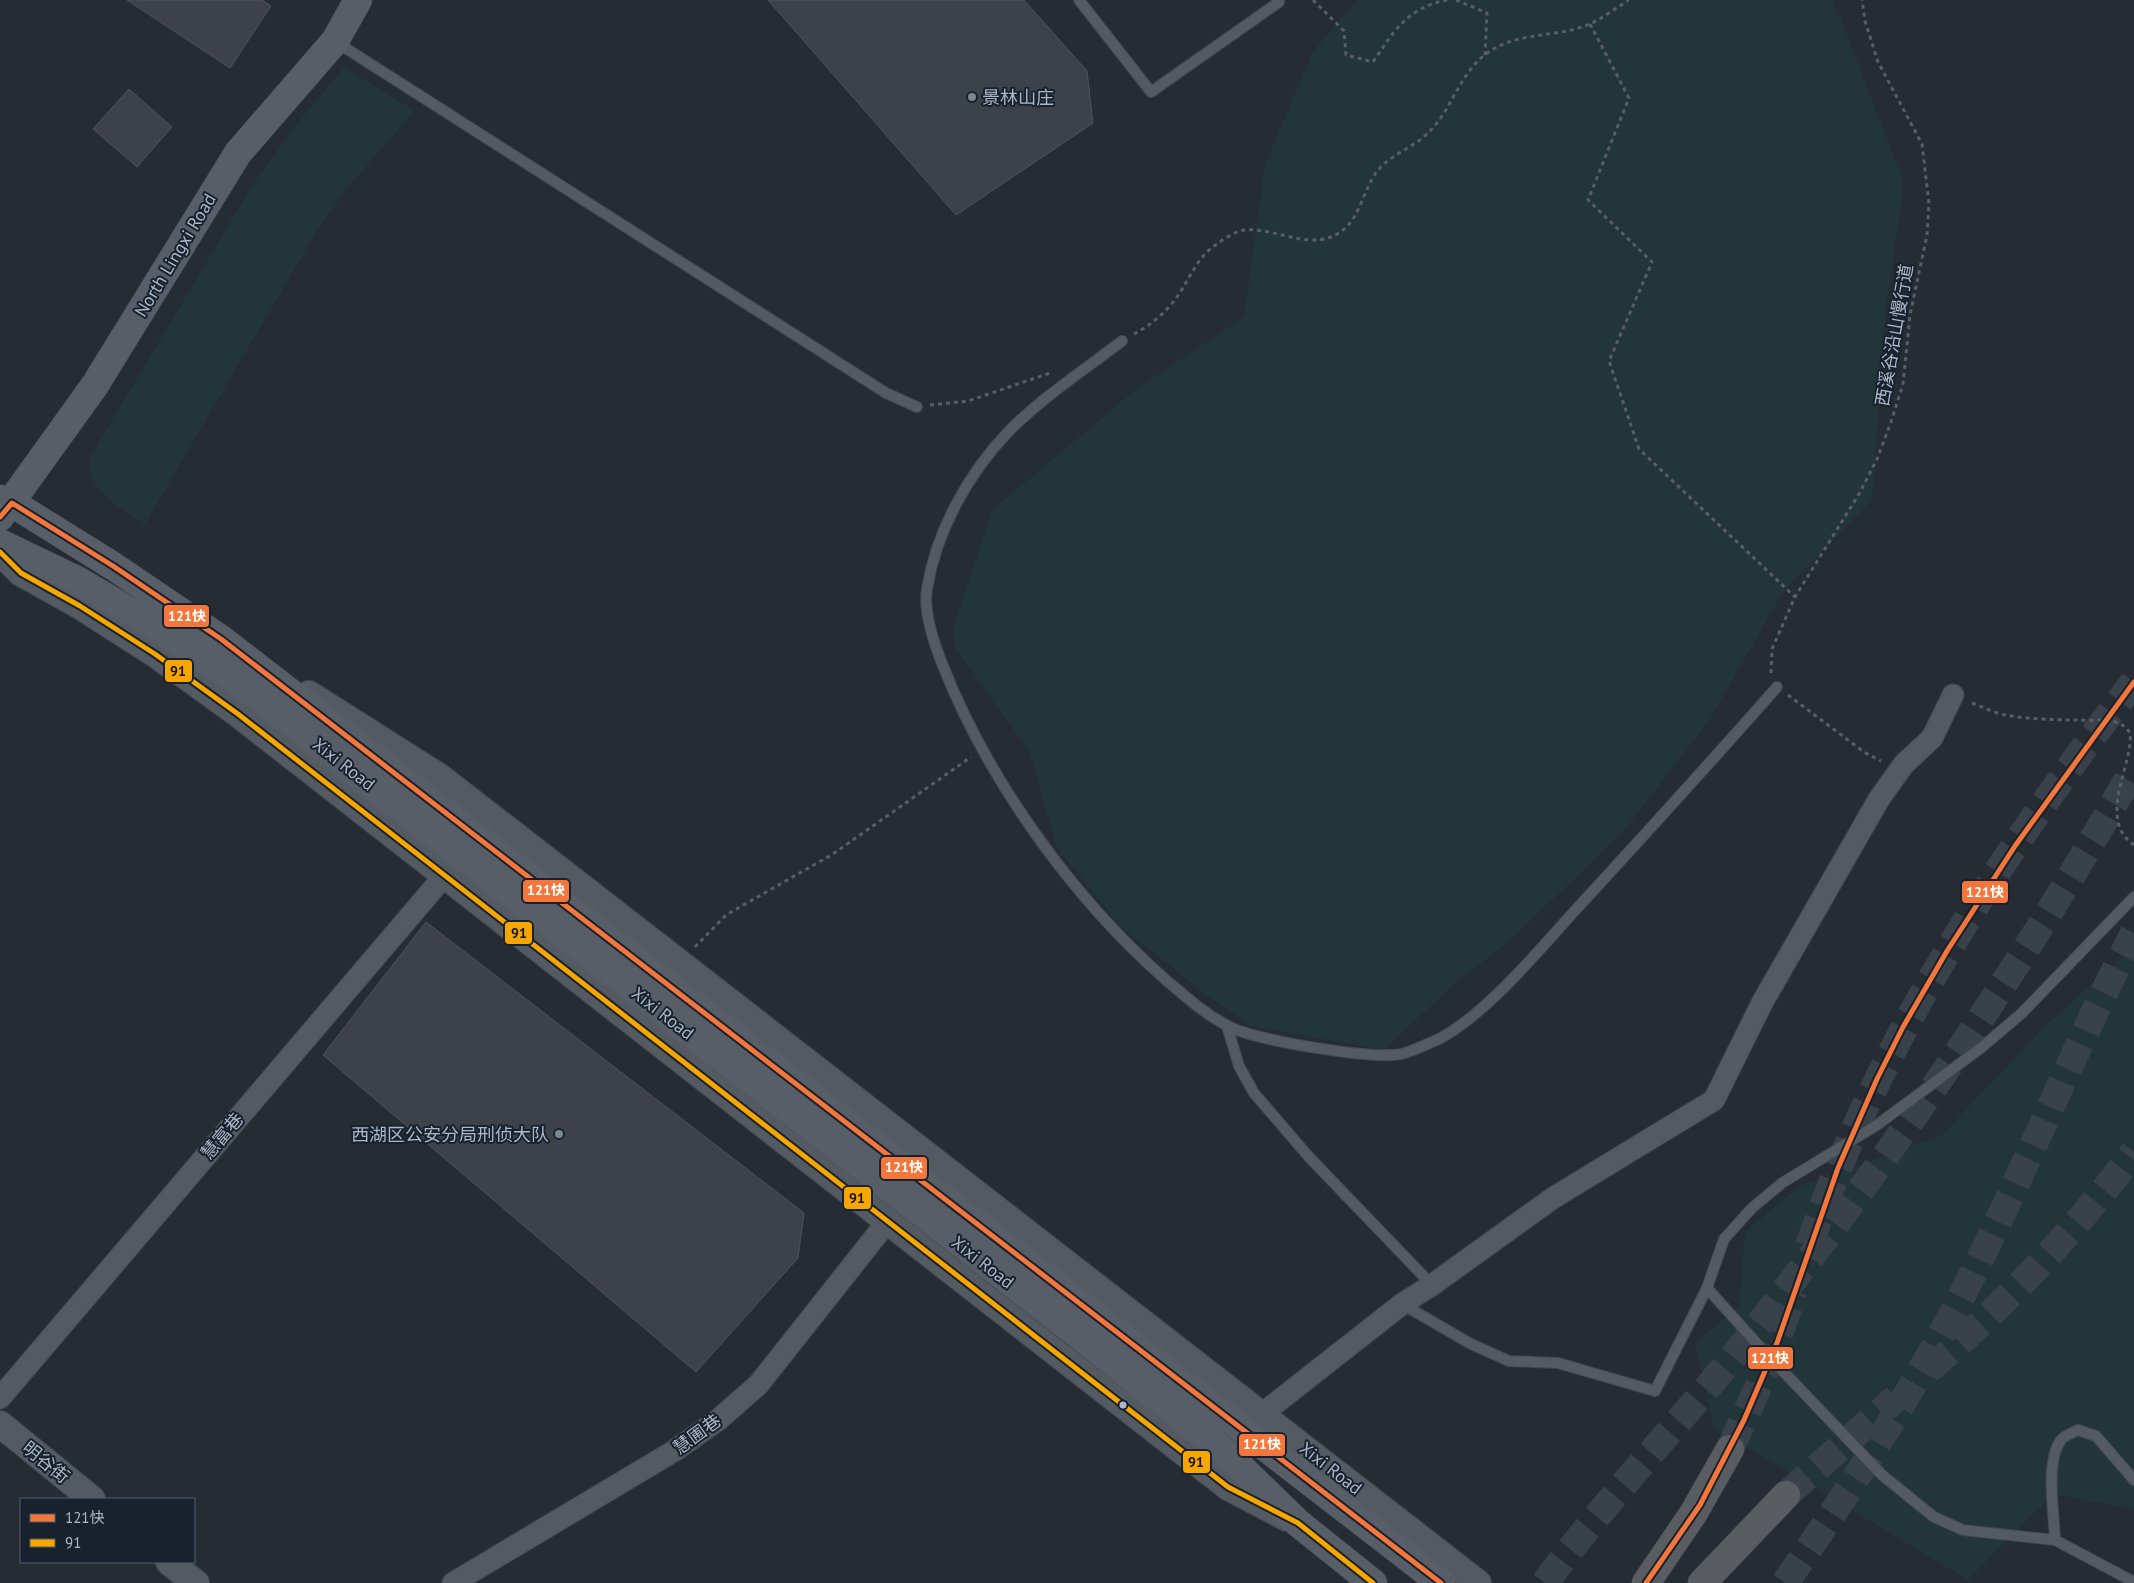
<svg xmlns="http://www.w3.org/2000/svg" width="2134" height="1583" viewBox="0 0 2134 1583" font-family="'PT Sans','Noto Sans SC',sans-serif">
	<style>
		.green { fill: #22363a }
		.building { fill: #3d424a; stroke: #4c535c }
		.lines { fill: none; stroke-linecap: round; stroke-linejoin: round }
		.trunk-tunnel { stroke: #39414a; stroke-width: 28; stroke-dasharray: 28 14; stroke-linecap: butt }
		.service-casing { stroke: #43484e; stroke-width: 12 }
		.minor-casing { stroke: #43484e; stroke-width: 23 }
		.tertiary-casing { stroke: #43484e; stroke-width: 28 }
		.secondary-casing { stroke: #43484e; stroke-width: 29 }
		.trunk-casing { stroke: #414750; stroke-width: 29 }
		.path { stroke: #585e66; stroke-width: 3; stroke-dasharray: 4 4; stroke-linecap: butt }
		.service { stroke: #545a62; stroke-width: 10 }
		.minor { stroke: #545a62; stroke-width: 21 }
		.tertiary { stroke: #545a62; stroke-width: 26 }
		.secondary { stroke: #585e67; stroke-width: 28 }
		.trunk { stroke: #595d62; stroke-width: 28 }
		.bus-1-casing { stroke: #18222e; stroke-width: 9 }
		.bus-2-casing { stroke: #18222e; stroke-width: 9 }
		.bus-1 { stroke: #f5763a; stroke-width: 5 }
		.bus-2 { stroke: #f7a600; stroke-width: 5 }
		.poi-dot { fill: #7d8694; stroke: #18222e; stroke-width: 2 }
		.bus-dot { fill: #adb7c7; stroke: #18222e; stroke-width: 2 }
		.labels { text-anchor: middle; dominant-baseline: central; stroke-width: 4; stroke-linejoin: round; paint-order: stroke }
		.poi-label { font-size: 18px; fill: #adb7c7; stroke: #18222e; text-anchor: start }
		.street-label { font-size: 18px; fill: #adb7c7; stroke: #18222e }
		.line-badge { stroke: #18222e; stroke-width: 2 }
		.badge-label { font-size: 14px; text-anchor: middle; font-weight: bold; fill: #fff }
		.pale-badge-label { font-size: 14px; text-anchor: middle; font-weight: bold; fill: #111 }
	</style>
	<rect width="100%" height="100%" fill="#252c34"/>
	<path class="green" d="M1357 0H1831L1843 24 1904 183 1885 315 1872 500 1783 592 1710 719 1624 831 1509 941 1454 984 1384 1050 1251 1026 1204 993 1121 927 1057 848 1029 751 956 649 952 630 992 510 1139 387 1244 317 1265 165 1312 53Z
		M344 67 415 111 347 188 315 234 145 524C121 508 88 493 89 459L253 184 293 129Z
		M2134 947V1509L2053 1494 1968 1580 1714 1427 1695 1343 1739 1306 1745 1232 1798 1187 1942 1135 2049 1022Z"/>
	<path class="building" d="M127 0H262L271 6 230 68Z
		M768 0H1024L1087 71 1093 123 956 215Z
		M129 89 172 127 137 167 93 129Z
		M426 922 804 1213 798 1258 696 1372 323 1055Z"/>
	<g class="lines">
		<path class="trunk-tunnel" d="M1809 1246C1880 1038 2000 855 2134 682
			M1928 1370C2005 1305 2073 1233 2134 1152
			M1730 1449 1770 1361 1794 1291
			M1786 1495 1896 1398
			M1545 1583C1612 1491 1692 1411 1761 1322 1898 1146 2026 962 2134 768
			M1785 1583C1840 1505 1891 1425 1938 1341 2010 1209 2064 1067 2134 933"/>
		<g class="service-casing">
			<path id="service" d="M1079 0 1151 92 1279 2
				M336 42 886 393 917 407
				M1122 341C1084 370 1043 397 1010 430 969 472 936 531 927 589 923 611 935 646 943 666 989 782 1073 898 1166 980 1186 997 1206 1015 1230 1027 1255 1040 1373 1060 1401 1054 1410 1052 1421 1047 1430 1043 1476 1025 1536 954 1570 916 1640 840 1709 764 1777 687
				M1227 1026 1239 1066 1254 1093 1309 1157 1432 1285
				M1707 1288 1760 1347 1882 1475 1934 1517 1963 1530 2055 1540 2134 1582
				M1402 1304 1471 1344 1509 1361 1558 1363 1655 1391 1707 1288 1724 1239 1752 1208 1782 1183 1877 1125 1981 1048 2022 1013 2134 897
				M2055 1540C2054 1513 2045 1461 2061 1440 2065 1435 2073 1433 2078 1430L2096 1436 2134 1480"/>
		</g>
		<g class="minor-casing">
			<path id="minor" d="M0 1398 445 875
				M1262 1414 1402 1304 1432 1285 1553 1198 1714 1100 1762 1003 1879 799 1904 764 1932 738 1953 695
				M453 1583 674 1451 718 1420 758 1385 887 1222"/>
		</g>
		<g class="tertiary-casing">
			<path id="tertiary" d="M0 552 21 573 80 606 155 654 238 714 1228 1487 1287 1518
				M309 694 440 777 1478 1583
				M0 1424 92 1499
				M169 1562 196 1583"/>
		</g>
		<g class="secondary-casing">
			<path id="secondary" d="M0 499 12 503 113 566 221 639 1441 1583
				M0 517 95 385 238 153 335 41 358 0
				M0 543 77 580 145 620 240 683 1081 1337 1225 1452 1298 1523 1373 1583"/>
		</g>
		<g class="trunk-casing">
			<path id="trunk" d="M1646 1583 1693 1514 1730 1449
				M1702 1583 1786 1495"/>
		</g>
		<path class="path" d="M1313 0 1344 31 1346 55 1373 62C1394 31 1407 8 1447 0
			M1456 0 1487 13 1485 55
			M1590 24 1629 98 1588 200 1652 262 1609 361 1639 449 1795 597
			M1134 334C1151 325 1168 311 1179 294 1191 276 1198 256 1217 244 1224 239 1236 231 1244 230 1278 227 1312 254 1343 230 1361 216 1364 186 1379 169 1392 154 1414 147 1428 133 1452 110 1459 74 1486 54 1518 30 1555 39 1590 24 1603 18 1616 8 1629 0
			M930 405 968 401 1053 372
			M1771 673 1772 649 1795 597 1859 494 1877 459 1891 422 1903 384 1910 315 1927 235 1929 204 1922 144 1878 62 1865 21 1862 0
			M1788 695 1864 752 1881 761
			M1972 703C1983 707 1994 713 2005 715 2028 719 2053 720 2077 720 2088 721 2101 719 2112 721 2120 723 2126 726 2130 733 2134 763 2096 819 2134 845
			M695 947 726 915 833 854 971 757"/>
		<use href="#service" class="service"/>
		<use href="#minor" class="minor"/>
		<use href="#tertiary" class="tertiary"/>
		<use href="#secondary" class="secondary"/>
		<use href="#trunk" class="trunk"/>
		<g class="bus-1-casing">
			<path id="bus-1" d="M0 517 12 503 113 566 221 639 1441 1583
				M1646 1583 1700 1505 1744 1420 1777 1343 1838 1168 1877 1079 1903 1027 1947 951 2015 846 2134 682"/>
		</g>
		<g class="bus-2-casing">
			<path id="bus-2" d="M0 552 21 573 80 606 155 654 238 714 1228 1487 1298 1523 1373 1583"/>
		</g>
		<use href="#bus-1" class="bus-1"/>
		<use href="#bus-2" class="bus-2"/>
	</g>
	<g class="poi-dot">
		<circle cx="972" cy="97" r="5"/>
		<circle cx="559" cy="1134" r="5"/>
	</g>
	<circle class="bus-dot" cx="1123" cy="1405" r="4.5"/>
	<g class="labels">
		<g class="poi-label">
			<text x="982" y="97">景林山庄</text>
			<text x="549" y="1134" text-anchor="end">西湖区公安分局刑侦大队</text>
		</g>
		<g class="street-label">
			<text transform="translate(175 255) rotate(-59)">North Lingxi Road</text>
			<text transform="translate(1894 335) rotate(-80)">西溪谷沿山慢行道</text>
			<text transform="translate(344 764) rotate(38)">Xixi Road</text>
			<text transform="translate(663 1013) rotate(38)">Xixi Road</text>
			<text transform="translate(222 1136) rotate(-50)">慧富巷</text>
			<text transform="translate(983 1262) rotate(38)">Xixi Road</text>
			<text transform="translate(697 1434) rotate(-36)">慧圃巷</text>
			<text transform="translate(46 1462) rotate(39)">明谷街</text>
			<text transform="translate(1331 1468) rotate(38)">Xixi Road</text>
		</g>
	</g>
	<g class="line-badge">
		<rect x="163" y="604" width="47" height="24" rx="5" fill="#f5763a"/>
		<rect x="164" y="659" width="29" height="24" rx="5" fill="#f7a600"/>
		<rect x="522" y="879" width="48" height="24" rx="5" fill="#f5763a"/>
		<rect x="1961" y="880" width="48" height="24" rx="5" fill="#f5763a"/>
		<rect x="504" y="921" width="29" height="24" rx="5" fill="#f7a600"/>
		<rect x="880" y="1156" width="48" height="24" rx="5" fill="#f5763a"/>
		<rect x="843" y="1186" width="29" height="24" rx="5" fill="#f7a600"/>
		<rect x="1747" y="1346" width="47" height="24" rx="5" fill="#f5763a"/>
		<rect x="1238" y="1433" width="48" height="24" rx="5" fill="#f5763a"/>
		<rect x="1182" y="1450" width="29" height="24" rx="5" fill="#f7a600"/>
	</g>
	<g class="badge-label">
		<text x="187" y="621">121快</text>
		<text x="546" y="895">121快</text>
		<text x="1985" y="897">121快</text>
		<text x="904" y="1172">121快</text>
		<text x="1770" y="1363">121快</text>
		<text x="1262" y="1449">121快</text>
	</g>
	<g class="pale-badge-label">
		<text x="178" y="676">91</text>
		<text x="519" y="938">91</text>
		<text x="857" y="1203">91</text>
		<text x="1196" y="1467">91</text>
	</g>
	<rect x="20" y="1498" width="175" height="65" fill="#18222e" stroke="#545e6b"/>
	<rect x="30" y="1514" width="25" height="8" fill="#f5763a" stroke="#545e6b"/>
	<text x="65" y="1523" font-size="15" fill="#adb7c7">121快</text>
	<rect x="30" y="1539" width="25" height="8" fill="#f7a600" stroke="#545e6b"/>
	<text x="65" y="1548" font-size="15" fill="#adb7c7">91</text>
</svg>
